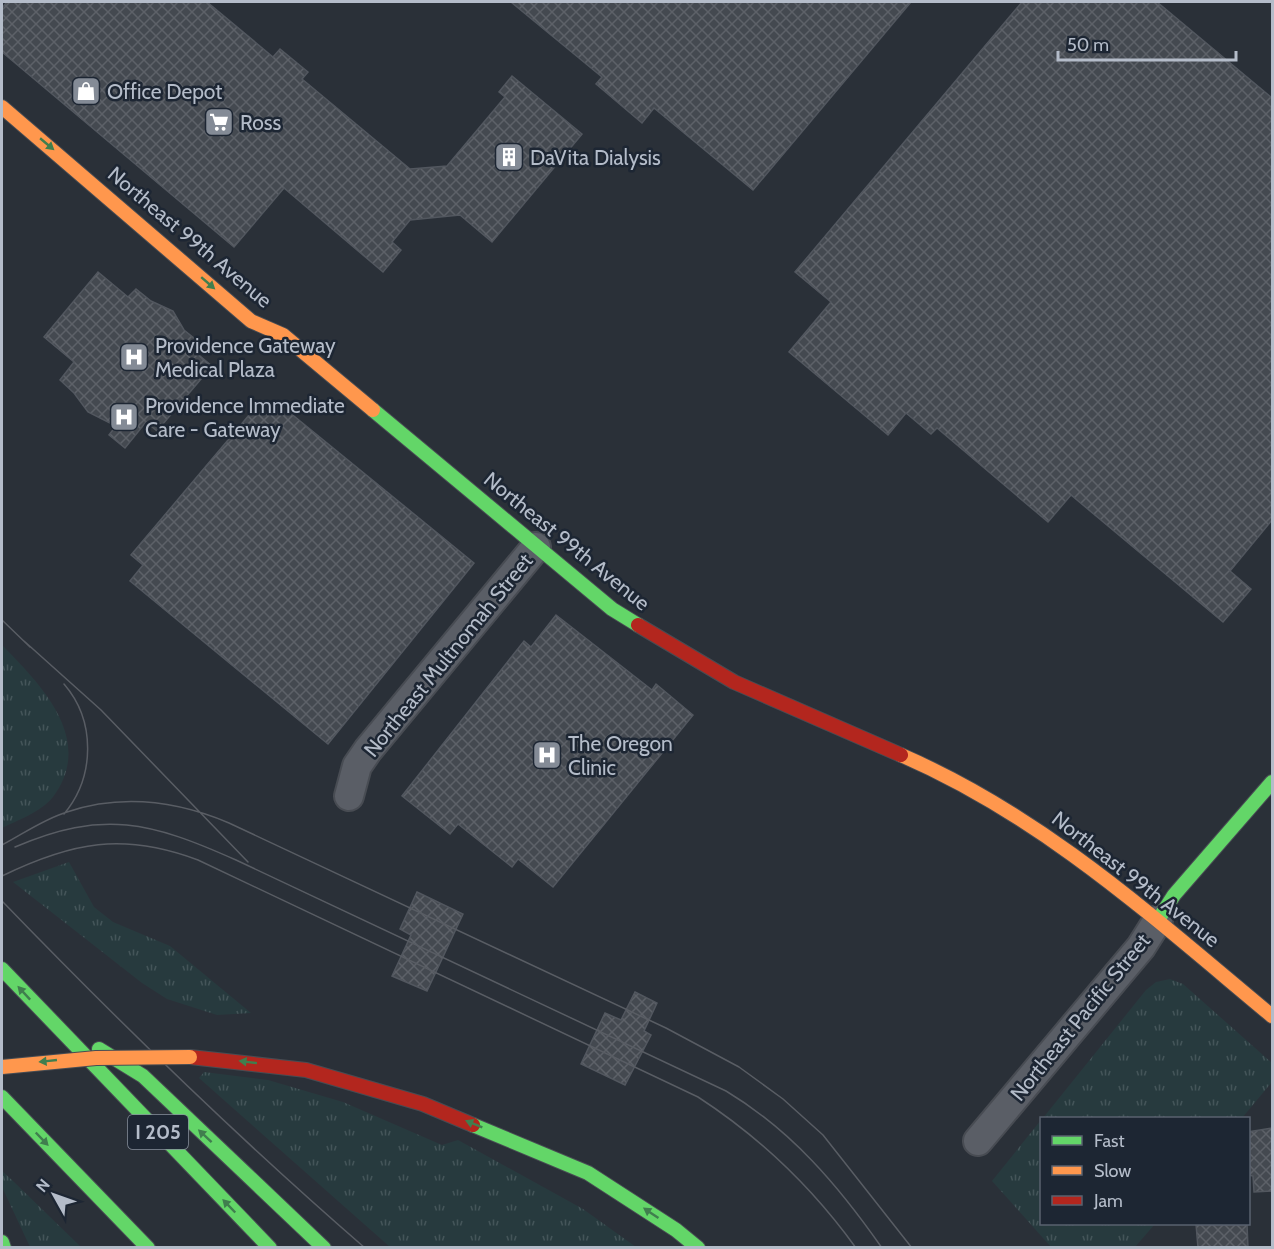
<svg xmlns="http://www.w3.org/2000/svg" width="1274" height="1249" viewBox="0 0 1274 1249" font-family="Cabin,sans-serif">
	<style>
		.grass { fill: url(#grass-tufts) }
		.building { fill: url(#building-cross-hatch); stroke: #52575f; stroke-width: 1.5 }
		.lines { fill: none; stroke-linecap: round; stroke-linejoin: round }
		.street-casing { stroke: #484c53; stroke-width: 32 }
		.fast-casing { stroke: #484c53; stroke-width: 16 }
		.slow-casing { stroke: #484c53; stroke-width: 16 }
		.jam-casing { stroke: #484c53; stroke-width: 16 }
		.street { stroke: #5a5e66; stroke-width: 28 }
		.fast { stroke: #63d668; stroke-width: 14 }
		.slow { stroke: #ff974d; stroke-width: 14 }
		.jam { stroke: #b3261e; stroke-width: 14 }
		.tram { stroke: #595d64; stroke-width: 1.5 }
		.slow-bridge-casing { stroke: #474c53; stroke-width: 16; stroke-linecap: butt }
		.slow-bridge { stroke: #ff974d; stroke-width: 14 }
		.oneway { fill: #407e4e }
		.labels { text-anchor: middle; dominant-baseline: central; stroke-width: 5; stroke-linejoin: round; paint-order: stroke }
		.shield { fill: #1d2633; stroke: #878f9c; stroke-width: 1.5 }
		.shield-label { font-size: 20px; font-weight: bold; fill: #b4bcc9 }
		.poi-label { font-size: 21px; fill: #b4bcc9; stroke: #1d2633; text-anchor: start }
		.street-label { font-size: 21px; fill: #b4bcc9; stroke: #1d2633 }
	</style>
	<defs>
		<pattern id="grass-tufts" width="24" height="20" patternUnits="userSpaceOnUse" patternTransform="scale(1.5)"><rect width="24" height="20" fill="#273a3e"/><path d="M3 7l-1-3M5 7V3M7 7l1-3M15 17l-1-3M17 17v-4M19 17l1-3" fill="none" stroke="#445559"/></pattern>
		<pattern id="building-cross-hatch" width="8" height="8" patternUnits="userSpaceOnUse" patternTransform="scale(1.5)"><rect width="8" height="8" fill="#444950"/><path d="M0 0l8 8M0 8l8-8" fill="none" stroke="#5d6168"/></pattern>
	</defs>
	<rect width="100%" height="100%" fill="#2a3038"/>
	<path class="grass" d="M2 645C40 684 96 739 53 797 41 812 18 820 2 828Z
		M69 862 94 907 113 922 170 946 251 1013 217 1015 167 999 142 983 13 882Z
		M1170 979 1183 984 1272 1063V1082L1242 1118H1043L1146 990 1156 982Z
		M204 1072 268 1080 343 1102 442 1145 458 1140 583 1209 636 1247H390L199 1078Z
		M1041 1120 1042 1224H1155L1135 1247H1051L992 1181Z
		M2 1171 12 1180 81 1247H30L2 1187Z"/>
	<path class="building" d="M7 2H207L273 57 280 49 308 72 302 79 410 169 447 166 505 97 499 92 512 76 582 134 492 242 460 215 410 220 392 242 401 250 383 272 284 188 234 247 2 52V8Z
		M511 2H911L753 190 654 108 642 123 596 84 602 77Z
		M1022 2H1157L1272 98V520L1230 571 1251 589 1223 622 1071 495 1048 522 937 428 931 434 906 413 888 435 789 352 831 302 795 272Z
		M98 272 128 297 136 289 151 301 173 311 184 330 200 343 194 351 212 366 157 431 146 422 125 448 109 435 116 426 88 412 74 393 60 380 74 362 44 337Z
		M278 403 474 563 328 744 130 581 143 565 131 555 255 408 267 415Z
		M556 615 652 690 656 684 693 715 553 887 518 859 512 867 458 824 450 834 402 796 524 641 531 647Z
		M417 892 463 914 427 991 392 976 411 935 400 929Z
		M635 992 657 1003 644 1031 651 1035 625 1085 581 1064 605 1013 621 1020Z
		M1272 1128V1191L1254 1192 1253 1176 1248 1175V1132Z
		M1196 1224H1247L1248 1248H1198Z"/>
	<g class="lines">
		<g class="street-casing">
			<path id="street" d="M349 796 357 766 368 750 536 547
				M978 1141 1141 947 1158 920"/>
		</g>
		<g class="fast-casing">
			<path id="fast" d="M373 410 612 609 638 625
				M1158 920 1174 895 1272 782
				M2 969 270 1248
				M99 1049 143 1076 324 1248
				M2 1097 148 1248
				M473 1125 588 1173 676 1230 698 1248
				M2 1242 4 1248"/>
		</g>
		<g class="slow-casing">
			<path id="slow" d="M2 107 251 321 283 335 373 410
				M901 755C1044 817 1154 918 1272 1016"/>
		</g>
		<g class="jam-casing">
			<path id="jam" d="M638 625 734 682 901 755
				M190 1057 306 1070 423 1104 473 1125"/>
		</g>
		<use href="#street" class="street"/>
		<use href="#fast" class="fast"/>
		<use href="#slow" class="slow"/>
		<use href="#jam" class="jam"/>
		<path class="tram" d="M2 620 30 647
			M24 641 101 710 248 862
			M64 684C96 721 95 777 64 814
			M2 845C23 834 44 819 67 812 121 794 177 801 229 823L666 1028 739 1067 783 1099 823 1135 912 1248
			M15 847C103 809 151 822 236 860L726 1091C791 1130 838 1185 882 1248
			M2 876C72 842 123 832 198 860L698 1097C761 1138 812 1187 856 1248
			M2 901C118 1021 238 1138 365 1248"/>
		<g class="slow-bridge-casing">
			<path id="slow-bridge" d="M2 1067 96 1058 190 1057"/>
		</g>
		<use href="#slow-bridge" class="slow-bridge"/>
	</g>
	<defs><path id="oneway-solid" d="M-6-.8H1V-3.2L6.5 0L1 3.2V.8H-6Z" transform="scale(1.5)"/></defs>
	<g class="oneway">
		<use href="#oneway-solid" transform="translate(47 144) rotate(40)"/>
		<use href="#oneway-solid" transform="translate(208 283) rotate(41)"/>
		<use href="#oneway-solid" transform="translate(24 993) rotate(-133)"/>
		<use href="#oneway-solid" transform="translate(48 1061) rotate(174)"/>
		<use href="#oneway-solid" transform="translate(248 1062) rotate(-173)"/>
		<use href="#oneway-solid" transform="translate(474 1124) rotate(-158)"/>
		<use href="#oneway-solid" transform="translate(205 1136) rotate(-137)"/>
		<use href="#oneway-solid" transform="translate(42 1139) rotate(46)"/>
		<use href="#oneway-solid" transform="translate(229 1206) rotate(-134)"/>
		<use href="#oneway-solid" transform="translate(651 1213) rotate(-146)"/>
	</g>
	<defs>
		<g id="shop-square" transform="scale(1.5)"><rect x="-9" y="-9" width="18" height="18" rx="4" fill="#848b96" stroke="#1d2633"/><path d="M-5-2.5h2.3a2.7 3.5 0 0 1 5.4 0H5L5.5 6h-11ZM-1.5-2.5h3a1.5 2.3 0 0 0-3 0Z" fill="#fff"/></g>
		<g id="supermarket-square" transform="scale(1.5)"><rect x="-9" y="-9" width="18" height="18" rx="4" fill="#848b96" stroke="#1d2633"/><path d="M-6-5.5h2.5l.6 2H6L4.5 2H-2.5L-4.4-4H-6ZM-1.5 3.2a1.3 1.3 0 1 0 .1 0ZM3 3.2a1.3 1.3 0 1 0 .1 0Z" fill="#fff"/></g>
		<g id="building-square" transform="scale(1.5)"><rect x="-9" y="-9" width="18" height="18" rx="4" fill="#848b96" stroke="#1d2633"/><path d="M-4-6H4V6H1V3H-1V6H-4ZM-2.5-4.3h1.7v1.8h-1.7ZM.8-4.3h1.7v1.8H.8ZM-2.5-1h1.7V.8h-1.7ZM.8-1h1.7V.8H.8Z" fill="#fff"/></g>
		<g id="hospital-square" transform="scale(1.5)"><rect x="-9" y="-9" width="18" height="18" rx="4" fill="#848b96" stroke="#1d2633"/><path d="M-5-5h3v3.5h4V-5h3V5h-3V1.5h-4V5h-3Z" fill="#fff"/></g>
	</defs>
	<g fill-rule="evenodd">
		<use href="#shop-square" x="86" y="91"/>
		<use href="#supermarket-square" x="219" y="122"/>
		<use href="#building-square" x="509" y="157"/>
		<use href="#hospital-square" x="134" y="357"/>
		<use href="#hospital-square" x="124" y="417"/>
		<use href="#hospital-square" x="547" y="755"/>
	</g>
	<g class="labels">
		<rect class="shield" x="128" y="1115" width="60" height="34" rx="4.5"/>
		<g class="shield-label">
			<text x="158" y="1132">I 205</text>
		</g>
		<g class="poi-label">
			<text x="107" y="91">Office Depot</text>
			<text x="240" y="122">Ross</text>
			<text x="530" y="157">DaVita Dialysis</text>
			<text x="155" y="345">Providence Gateway<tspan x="155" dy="24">Medical Plaza</tspan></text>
			<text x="145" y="405">Providence Immediate<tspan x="145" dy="24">Care - Gateway</tspan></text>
			<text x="568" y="743">The Oregon<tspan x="568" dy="24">Clinic</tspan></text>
		</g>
		<g class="street-label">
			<text transform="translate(190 237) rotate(40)">Northeast 99th Avenue</text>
			<text transform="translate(567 541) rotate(39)">Northeast 99th Avenue</text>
			<text transform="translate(448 655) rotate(-51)">Northeast Multnomah Street</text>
			<text transform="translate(1136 879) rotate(38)">Northeast 99th Avenue</text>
			<text transform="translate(1080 1017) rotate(-51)">Northeast Pacific Street</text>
		</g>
	</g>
	<rect width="1274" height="1249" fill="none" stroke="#b4bcc9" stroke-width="6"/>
	<rect x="1040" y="1117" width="210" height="108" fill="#1d2633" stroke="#59626f" stroke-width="1.5"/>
	<rect x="1052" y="1136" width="30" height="9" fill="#63d668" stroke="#59626f" stroke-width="1.5"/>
	<text x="1094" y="1147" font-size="18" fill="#b4bcc9">Fast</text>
	<rect x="1052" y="1166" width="30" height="9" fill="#ff974d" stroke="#59626f" stroke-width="1.5"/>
	<text x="1094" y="1177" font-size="18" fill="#b4bcc9">Slow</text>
	<rect x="1052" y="1196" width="30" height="9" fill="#b3261e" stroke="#59626f" stroke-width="1.5"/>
	<text x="1094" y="1207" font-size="18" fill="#b4bcc9">Jam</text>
	<g transform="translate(54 1195) rotate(310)" stroke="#1d2633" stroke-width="4.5" paint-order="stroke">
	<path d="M0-4.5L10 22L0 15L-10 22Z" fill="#b4bcc9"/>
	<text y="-9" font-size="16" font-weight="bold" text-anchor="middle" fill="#b4bcc9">N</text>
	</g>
	<path d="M1058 51v9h178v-9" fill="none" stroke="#b4bcc9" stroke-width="3"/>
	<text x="1067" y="51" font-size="18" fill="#b4bcc9" stroke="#1d2633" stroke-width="4.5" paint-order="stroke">50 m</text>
</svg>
